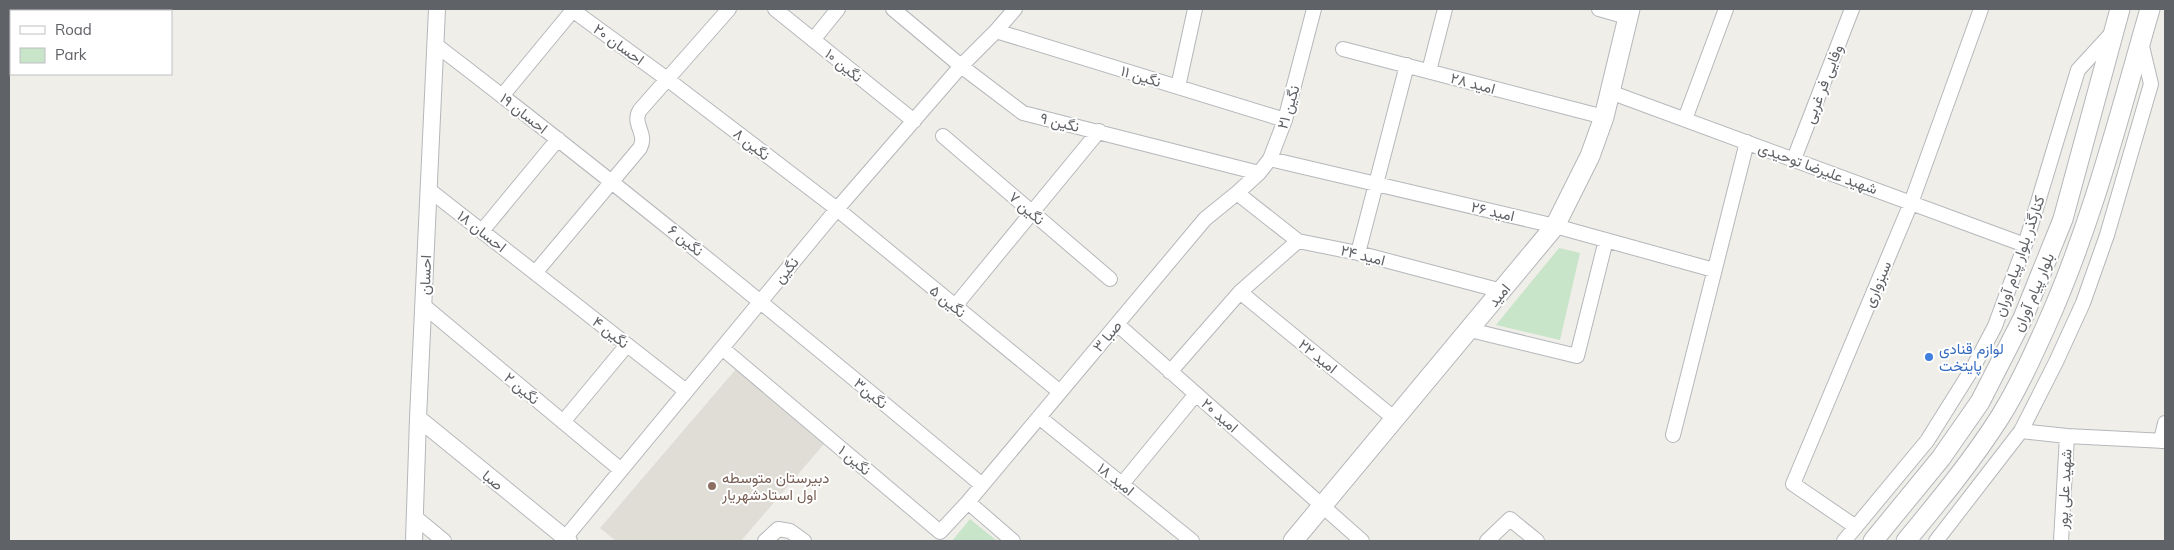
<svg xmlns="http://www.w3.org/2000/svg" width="2174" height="550" viewBox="0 0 2174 550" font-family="Mulish,Vazirmatn,sans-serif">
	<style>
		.education { fill: #dfddd6 }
		.park { fill: #c8e4c9 }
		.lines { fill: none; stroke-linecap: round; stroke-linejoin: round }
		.minor-casing { stroke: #b5b7bb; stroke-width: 16 }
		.tertiary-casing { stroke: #b5b7bb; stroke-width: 18 }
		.secondary-casing { stroke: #b4b6ba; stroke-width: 21 }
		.minor { stroke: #fff; stroke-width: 14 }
		.tertiary { stroke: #fff; stroke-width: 16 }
		.secondary { stroke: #fff; stroke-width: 19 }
		.shop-dot { fill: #3f7fe0; stroke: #fff; stroke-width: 2 }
		.education-dot { fill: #8d6e63; stroke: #fff; stroke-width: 2 }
		.labels { text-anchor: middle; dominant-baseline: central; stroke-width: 4; stroke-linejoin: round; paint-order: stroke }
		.street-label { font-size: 15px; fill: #5f6266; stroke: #fff }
		.shop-label { font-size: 15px; fill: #366cbe; stroke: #fff; text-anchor: start }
		.education-label { font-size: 15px; fill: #785e54; stroke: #fff; text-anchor: start }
	</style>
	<rect width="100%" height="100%" fill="#efeee8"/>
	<path class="education" d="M736 369 824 444 741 541H616L600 528Z"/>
	<path class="park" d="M1559 248 1580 253 1560 340 1496 325Z
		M970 519 997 541H952Z"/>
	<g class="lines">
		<g class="minor-casing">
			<path id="minor" d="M571 9 667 79 837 209 1060 392
				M775 9 914 121
				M893 9 961 66 1023 113 1259 173
				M1599 9 1627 17
				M996 31 1285 120
				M813 40 838 9
				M436 45C622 187 802 335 982 485
				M1343 49 1604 117
				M1429 71 1445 9
				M1178 87 1195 9
				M1610 92 2025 245
				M502 96 573 10
				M1685 119 1726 9
				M943 136 1110 279
				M1270 159 1555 226 1714 270
				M1794 159 1852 9
				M428 189 686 391
				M1237 193 1298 241 1358 253 1502 291
				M482 231 558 139
				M1358 253 1407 65
				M535 273 640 148C648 133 631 124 640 110L729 9
				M1240 292 1395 419
				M424 306 621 470
				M955 306 1099 131
				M1117 324 1362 541
				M1470 330 1577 356 1606 240
				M722 348 940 532 968 502 1205 219 1237 193 1259 173 1270 159 1285 120 1314 9
				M1170 372 1240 292 1298 241
				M1039 417 1192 541
				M563 422 627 345
				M2021 431 2067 436 2165 441
				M1673 435 1747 142
				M2161 441 2165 423
				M1122 484 1196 394
				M968 502 1013 541
				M415 517 444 541
				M1856 527 1793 484 1911 203 1981 9
				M565 538 837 209 961 66 996 31 1015 9
				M765 541 778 529 790 531 804 541
				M1487 541 1510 519 1537 541
				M1844 541 1927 441 1974 366 1995 326 2025 245 2078 70 2112 33
				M1936 541 2021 431 2056 362 2083 303 2107 235 2151 84 2141 42
				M2061 541 2067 436"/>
		</g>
		<g class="tertiary-casing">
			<path id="tertiary" d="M418 418 569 541
				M414 541 418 418 437 9"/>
		</g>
		<g class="secondary-casing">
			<path id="secondary" d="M1293 541 1555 226 1590 156 1604 117 1630 9
				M1873 541 1941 458 1980 402 2023 318 2063 219 2120 9
				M1906 541C1939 501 1972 461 2000 417 2018 388 2032 357 2046 326 2092 224 2119 116 2150 9"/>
		</g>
		<use href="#minor" class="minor"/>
		<use href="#tertiary" class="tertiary"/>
		<use href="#secondary" class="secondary"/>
	</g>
	<circle class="shop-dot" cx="1929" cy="357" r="5"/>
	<circle class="education-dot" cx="712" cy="486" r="5"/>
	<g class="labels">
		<g class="street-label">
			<text transform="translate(619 44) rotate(36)">احسان ۲۰</text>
			<text transform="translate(844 65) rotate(39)">نگین ۱۰</text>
			<text transform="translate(1141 76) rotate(17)">نگین ۱۱</text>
			<text transform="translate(1473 83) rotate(15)">امید ۲۸</text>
			<text transform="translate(1823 84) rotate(-69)">وفایی فر غربی</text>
			<text transform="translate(1288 107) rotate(-73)">نگین ۲۱</text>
			<text transform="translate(524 113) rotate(38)">احسان ۱۹</text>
			<text transform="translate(1060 122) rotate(14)">نگین ۹</text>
			<text transform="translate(752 144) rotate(38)">نگین ۸</text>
			<text transform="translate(1818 168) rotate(20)">شهید علیرضا توحیدی</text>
			<text transform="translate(1027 208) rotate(41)">نگین ۷</text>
			<text transform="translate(1493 211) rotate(13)">امید ۲۶</text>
			<text transform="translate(482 231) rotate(38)">احسان ۱۸</text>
			<text transform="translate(686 240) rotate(39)">نگین ۶</text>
			<text transform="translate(1363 255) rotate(14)">امید ۲۴</text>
			<text transform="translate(2019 256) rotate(-71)">کنارگذر بلوار پیام آوران</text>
			<text transform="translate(786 270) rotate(-50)">نگین</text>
			<text transform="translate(425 275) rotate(-88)">احسان</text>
			<text transform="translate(1877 284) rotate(-67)">سبزواری</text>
			<text transform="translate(2033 292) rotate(-67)">بلوار پیام آوران</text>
			<text transform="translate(1499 295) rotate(-50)">امید</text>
			<text transform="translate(948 301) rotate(39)">نگین ۵</text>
			<text transform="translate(611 332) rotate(38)">نگین ۴</text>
			<text transform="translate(1107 336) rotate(-50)">صبا ۳</text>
			<text transform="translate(1318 356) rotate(39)">امید ۲۲</text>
			<text transform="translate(522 388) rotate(40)">نگین ۲</text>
			<text transform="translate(871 393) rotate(40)">نگین۳</text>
			<text transform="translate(1220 415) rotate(41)">امید ۲۰</text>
			<text transform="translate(855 460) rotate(40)">نگین ۱</text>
			<text transform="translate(1116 479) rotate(39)">امید ۱۸</text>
			<text transform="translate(493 480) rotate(39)">صبا</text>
			<text transform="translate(2064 489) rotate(-87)">شهید علی پور</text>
		</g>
		<g class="shop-label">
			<text x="1939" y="348">لوازم قنادی<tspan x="1939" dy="17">پایتخت</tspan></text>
		</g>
		<g class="education-label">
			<text x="722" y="477">دبیرستان متوسطه<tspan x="722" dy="17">اول استادشهریار</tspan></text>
		</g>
	</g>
	<rect width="2174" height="550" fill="none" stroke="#5f6266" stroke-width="20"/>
	<rect x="10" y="10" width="162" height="65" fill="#ffffff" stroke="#bfc0c2"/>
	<rect x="20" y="26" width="25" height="8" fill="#ffffff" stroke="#bfc0c2"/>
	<text x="55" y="35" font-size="15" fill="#5f6266">Road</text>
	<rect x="20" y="48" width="25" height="15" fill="#c8e4c9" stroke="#bfc0c2"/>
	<text x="55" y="60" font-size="15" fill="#5f6266">Park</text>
</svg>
